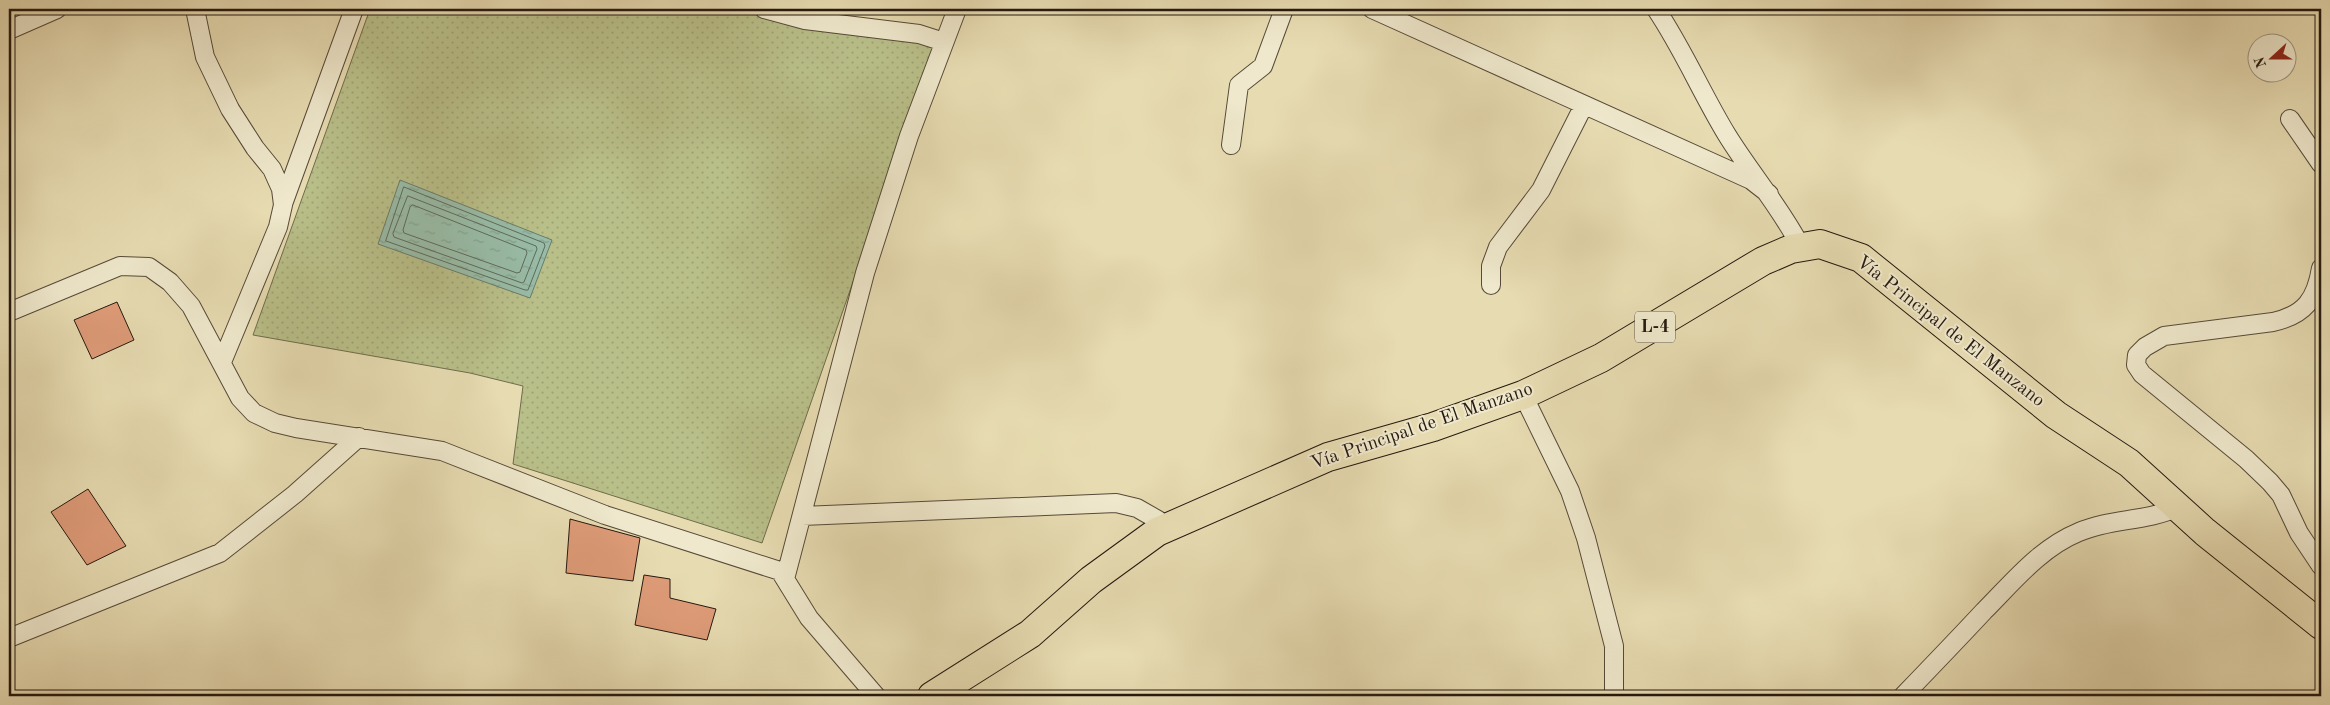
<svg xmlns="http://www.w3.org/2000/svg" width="2330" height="705" viewBox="0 0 2330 705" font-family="'Old Standard TT',serif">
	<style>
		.grass { fill: url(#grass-dots); stroke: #6f6c4c }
		.water { fill: url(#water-ripples); stroke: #6a7b6b }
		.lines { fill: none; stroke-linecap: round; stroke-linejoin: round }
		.shore { stroke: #5e6a5c; stroke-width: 1 }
		.building { fill: #de9b78; stroke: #251910 }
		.minor-casing { stroke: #564a38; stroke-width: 20 }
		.primary-casing { stroke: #251910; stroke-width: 30 }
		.minor { stroke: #efe8cc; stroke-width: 18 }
		.primary { stroke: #e7dbb1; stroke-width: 28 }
		.labels { text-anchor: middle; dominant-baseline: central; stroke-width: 4; stroke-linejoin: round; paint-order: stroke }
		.shield { fill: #efe8cc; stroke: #625748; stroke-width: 1 }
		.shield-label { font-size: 18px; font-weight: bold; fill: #251910 }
		.street-label { font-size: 19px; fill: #251910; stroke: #efe8cc }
	</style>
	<defs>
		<pattern id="grass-dots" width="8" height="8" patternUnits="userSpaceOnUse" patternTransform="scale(1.25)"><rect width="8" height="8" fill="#b9bf89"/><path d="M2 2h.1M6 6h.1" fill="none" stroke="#9fa475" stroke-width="1.8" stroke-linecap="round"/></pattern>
		<pattern id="water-ripples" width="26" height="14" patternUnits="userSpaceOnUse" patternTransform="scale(1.25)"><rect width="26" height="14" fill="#98bca7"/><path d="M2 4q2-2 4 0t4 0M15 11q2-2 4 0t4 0" fill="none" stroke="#83a18f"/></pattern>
	</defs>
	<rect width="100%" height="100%" fill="#e7dbb1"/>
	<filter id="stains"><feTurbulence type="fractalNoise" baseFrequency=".004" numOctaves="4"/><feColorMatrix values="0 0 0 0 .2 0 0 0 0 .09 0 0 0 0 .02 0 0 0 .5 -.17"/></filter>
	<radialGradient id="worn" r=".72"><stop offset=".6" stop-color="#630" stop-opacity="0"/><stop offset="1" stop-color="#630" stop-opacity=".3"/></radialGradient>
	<path class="grass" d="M370 9H750L775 17 945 47 900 147 762 543 513 464 523 386 470 373 253 335Z"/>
	<path class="water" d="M400 180 552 240 530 298 378 244Z"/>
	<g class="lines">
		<path class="shore" d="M404 187 544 243 545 246 528 290H525L386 241Z
			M408 196 536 246 537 249 524 282 522 283 394 237 393 234Z
			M413 205 526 250 527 253 520 272 517 273 404 233 403 230 410 207Z"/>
	</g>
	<path class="building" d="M117 302 134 340 92 359 74 320Z
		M88 489 126 546 87 565 51 512Z
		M570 519 640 538 633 581 566 573Z
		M644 575 670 579V598L716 609 707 640 635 625Z"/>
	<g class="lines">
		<g class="minor-casing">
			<path id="minor" d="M195 9 205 57 230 109 255 148 272 169 281 189 283 205 278 227 222 362
				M764 9 805 20 919 34 944 42
				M1372 9 1751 180 1769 194
				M1656 9C1683 49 1702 94 1727 135 1751 174 1779 205 1801 247
				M9 30 57 9
				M2290 119 2321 164
				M1231 145 1239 85 1263 66 1284 9
				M283 204 354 9
				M2321 268C2316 299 2305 315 2273 322L2164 336 2145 347 2137 355 2136 365 2142 374 2246 459 2270 482 2281 495 2299 533 2321 566
				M1491 285V266L1498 247 1541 190 1584 105
				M9 312 120 266 149 267 170 282 191 306 240 398 254 413 275 423 296 428 442 451 605 515 780 571 809 618 876 696
				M1523 395 1570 491 1586 538 1614 646V696
				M802 516 1116 503 1137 508 1158 520 1157 532
				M785 579 865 273 909 136 957 9
				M9 638 220 553 295 494 359 437
				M1903 696C1930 668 1957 640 1984 611 2013 582 2040 548 2079 532 2111 518 2146 522 2178 507"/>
		</g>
		<g class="primary-casing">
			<path id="primary" d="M932 696 1030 634 1091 580 1157 532 1328 457 1433 427 1523 395 1601 358 1763 261 1791 249 1820 244 1861 258 2056 415 2129 463 2205 532 2321 625"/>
		</g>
		<use href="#minor" class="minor"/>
		<use href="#primary" class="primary"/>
	</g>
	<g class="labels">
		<rect class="shield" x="1635" y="311.5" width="40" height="31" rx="4"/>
		<g class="shield-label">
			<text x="1655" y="327">L-4</text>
		</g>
		<g class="street-label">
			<text transform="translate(1950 332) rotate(38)">Vía Principal de El Manzano</text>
			<text transform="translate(1422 427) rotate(-19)">Vía Principal de El Manzano</text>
		</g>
	</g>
	<rect width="2330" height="705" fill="none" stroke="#e7dbb1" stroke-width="30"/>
	<rect x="10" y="10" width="2310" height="685" fill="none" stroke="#251910" stroke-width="2.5"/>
	<rect x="15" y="15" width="2300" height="675" fill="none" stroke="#251910"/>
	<g transform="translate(2272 58) rotate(249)"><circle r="24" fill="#efe8cc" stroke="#9e9581"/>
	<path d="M0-4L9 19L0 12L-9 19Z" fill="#8f2418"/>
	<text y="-8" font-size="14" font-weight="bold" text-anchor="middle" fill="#251910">N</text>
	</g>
	<rect width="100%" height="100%" filter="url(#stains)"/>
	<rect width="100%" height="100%" fill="url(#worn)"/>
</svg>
